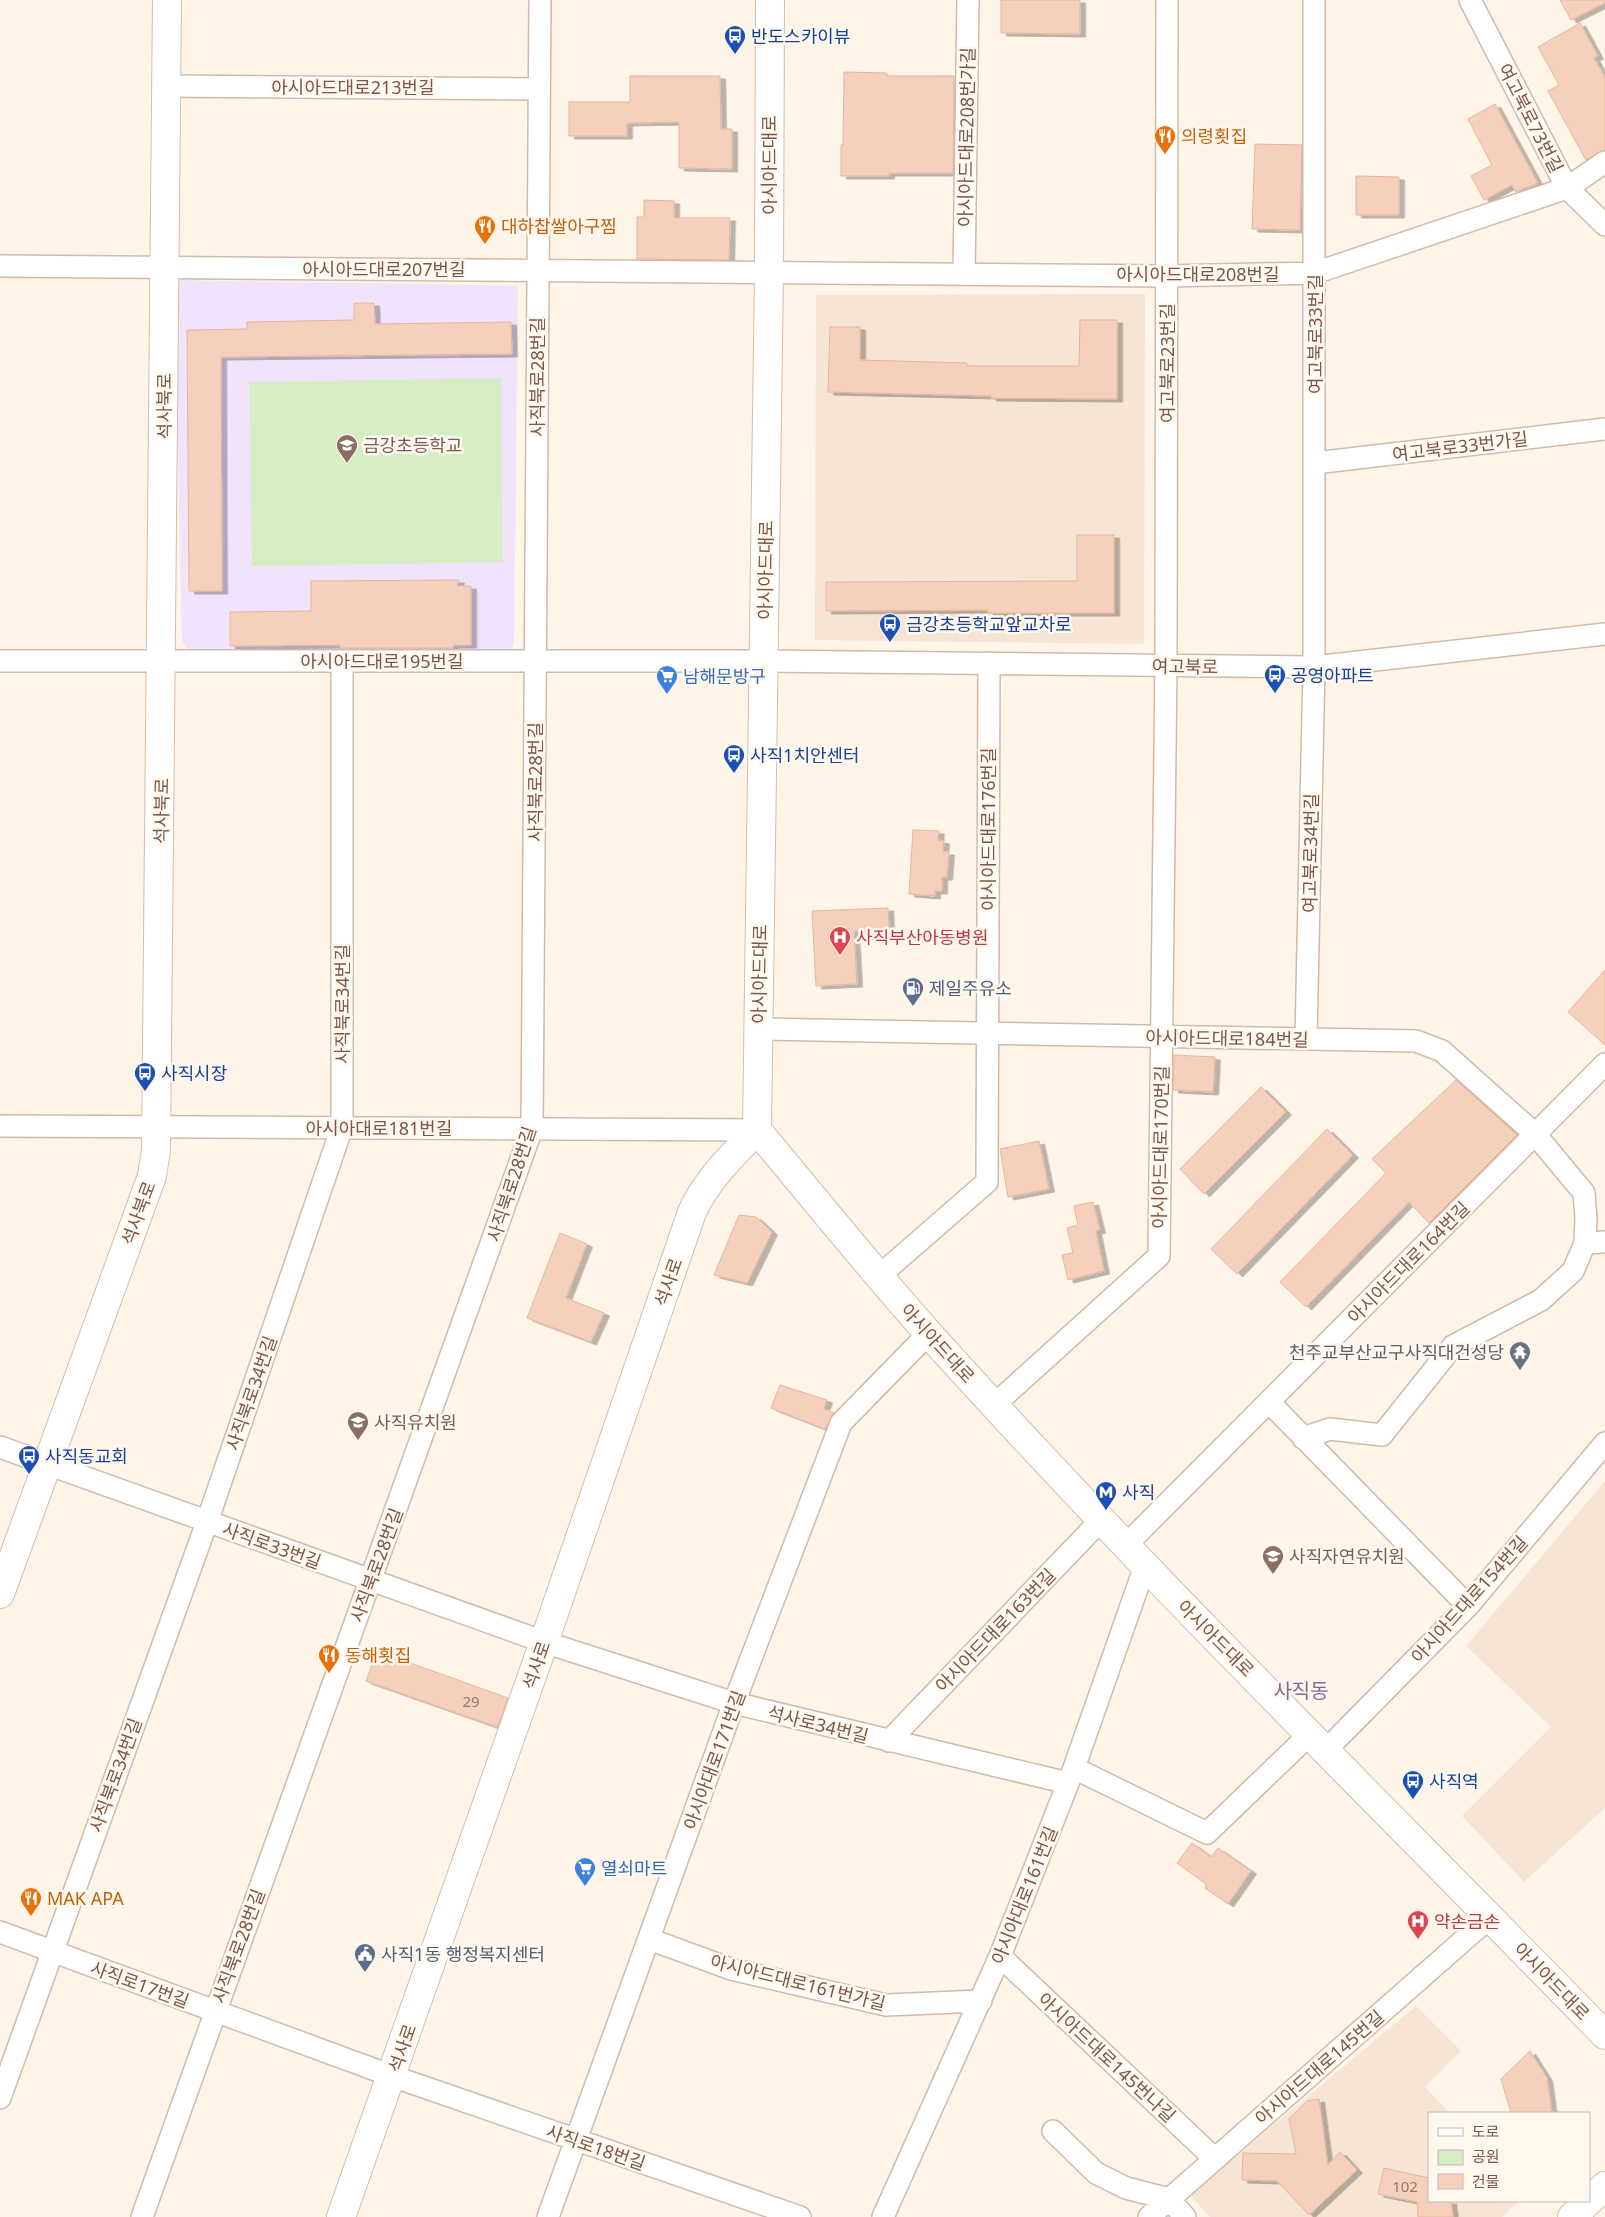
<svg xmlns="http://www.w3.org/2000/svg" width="1605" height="2217" viewBox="0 0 1605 2217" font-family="'Noto Sans','Noto Sans KR',sans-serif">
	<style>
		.residential { fill: #f6e5d4 }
		.education { fill: #f1e3fb }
		.green { fill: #d7edc3 }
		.building { fill: #f5d0bc; stroke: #e9b59b; filter: url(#shadow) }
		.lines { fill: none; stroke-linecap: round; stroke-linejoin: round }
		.street-casing { stroke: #d1baab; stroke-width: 24 }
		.secondary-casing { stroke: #d7bcab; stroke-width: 30 }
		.street { stroke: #fff; stroke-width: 21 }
		.secondary { stroke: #fff; stroke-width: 28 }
		.labels { text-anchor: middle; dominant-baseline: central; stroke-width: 5; stroke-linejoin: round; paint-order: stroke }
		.number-label { font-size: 15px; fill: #997666 }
		.transit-label { font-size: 18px; fill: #164399; stroke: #fff8ef; text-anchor: start }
		.street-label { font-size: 18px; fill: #7a5849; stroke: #fff8ef }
		.food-label { font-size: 18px; fill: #c56008; stroke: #fff8ef; text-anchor: start }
		.education-label { font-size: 18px; fill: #785e54; stroke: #fff8ef; text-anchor: start }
		.shop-label { font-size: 18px; fill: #366cbe; stroke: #fff8ef; text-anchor: start }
		.health-label { font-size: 18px; fill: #be3a42; stroke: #fff8ef; text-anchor: start }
		.service-label { font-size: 18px; fill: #4e5e75; stroke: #fff8ef; text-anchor: start }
		.worship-label { font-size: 18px; fill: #5b616d; stroke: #fff8ef; text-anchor: end }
		.quarter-label { font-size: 20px; fill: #87649d; stroke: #fff8ef }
	</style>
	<defs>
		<filter id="shadow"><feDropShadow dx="5.5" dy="3" stdDeviation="0" flood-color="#0004"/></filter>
	</defs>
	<rect width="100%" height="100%" fill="#fef4e7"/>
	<path class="residential" d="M1145 294 1144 644 815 640 816 295Z
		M1605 1481V1808L1524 1882 1462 1816 1551 1727 1466 1646Z
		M1416 2006 1461 2051 1425 2087 1450 2113H1429V2201H1519L1502 2217H1210L1190 2195Z"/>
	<path class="education" d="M175 280 518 286 514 644 511 651 188 650 182 641Z"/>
	<path class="green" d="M501 378 503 562 252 566 249 382Z"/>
	<path class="building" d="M1001 0H1080V34L1001 33Z
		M1560 0H1605V3L1571 20Z
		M1580 23 1598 56 1594 58 1605 77V150L1586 160 1548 91 1559 85 1538 47Z
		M844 72 887 73V76H954L953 173H889V176H841V145H843Z
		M630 76H720L721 129H732V169L679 168V122L627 123V136H569V102H630Z
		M1495 104 1538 183 1516 192 1512 185 1484 200 1471 176 1492 165 1468 119Z
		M1255 144 1302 145 1300 230 1252 229Z
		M1356 176 1399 177V215H1356Z
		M644 200 674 201V218H730L729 260 637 259V217H644Z
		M354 303H374L375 324 511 322 512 354 221 357 222 591H189L187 330 247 329V322L354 320Z
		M1080 320H1117V399L991 398V396L828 392 830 327H860V360L967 363V366H1079Z
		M1077 535H1114V613H988V610L826 611V582L1077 581Z
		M459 580 457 586H471V645H454L453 648H340V645L230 646V612L311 611V581Z
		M913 830 939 831 938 840 944 841 943 852H949L947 877H942V891H935V896L909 894Z
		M888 908 889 929 854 931 857 984 816 986 812 911Z
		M1605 970V1045L1568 1012Z
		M1174 1055 1215 1057 1213 1092 1173 1090Z
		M1456 1080 1517 1135 1429 1223 1409 1202 1306 1307 1280 1282 1386 1173 1372 1159Z
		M1261 1087 1286 1112 1204 1194 1180 1169Z
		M1327 1129 1353 1155 1237 1274 1211 1249Z
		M1039 1141 1049 1189 1008 1197 1000 1149Z
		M1093 1202 1100 1230 1096 1231 1104 1271 1068 1280 1062 1255 1073 1253 1067 1228 1078 1225 1074 1206Z
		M739 1215 756 1217 772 1232 747 1283 714 1275Z
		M560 1233 587 1244 566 1298 604 1313 591 1342 527 1318Z
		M780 1385 827 1400 824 1409 834 1413 825 1429 771 1408Z
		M377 1651 508 1698 497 1727 366 1681Z
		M1192 1843 1211 1857 1218 1848 1251 1871 1228 1904 1205 1888 1206 1884 1177 1863Z
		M1530 2051 1547 2078 1552 2113H1511L1501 2079Z
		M1319 2099 1328 2165 1340 2152 1357 2170 1309 2215 1277 2181 1242 2180 1243 2153 1296 2154 1289 2119 1307 2101Z
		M1384 2168 1429 2178V2201H1451L1453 2217H1418L1417 2202 1378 2194Z"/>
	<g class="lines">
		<g class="street-casing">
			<path id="street" d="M1470 0 1567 188 1605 225
				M166 86 539 89
				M0 266 1167 276 1315 273 1567 188 1605 162
				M964 274 968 0
				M1315 463 1605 429
				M0 661H763L1314 667 1605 634
				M758 1029 1416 1041 1442 1051 1535 1134 1584 1193 1586 1218 1585 1243
				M1306 1039 1314 667V0
				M0 1126 757 1130
				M879 1276 987 1182 989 663
				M1269 1402 1468 1606
				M994 1405 1159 1256 1166 665 1167 0
				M1303 1438 1330 1429 1382 1435 1453 1346 1541 1300 1573 1271 1585 1243 1605 1242
				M0 1447 544 1642 734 1703 1068 1783
				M1126 1545 1605 1064
				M889 1741 1102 1519
				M1326 1750 1468 1606 1605 1443
				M1074 1768 1207 1833 1310 1734
				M0 1932 392 2076 800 2217
				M649 1939 731 1969 886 2005 981 2001
				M1000 1956 1215 2159
				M0 2098 207 1522 342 1127V661
				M1053 2131 1096 2173 1126 2188 1169 2199 1185 2217
				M142 2217 532 1129 540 0
				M548 2217 734 1703 841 1423 929 1333
				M883 2217 1000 1956 1074 1768 1145 1566
				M1149 2217 1490 1917"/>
		</g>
		<g class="secondary-casing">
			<path id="secondary" d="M770 0 769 272 757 1130C814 1198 870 1268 930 1335 1147 1576 1379 1803 1605 2035
				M0 1594 152 1176 156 1150 167 0
				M341 2217 544 1642 692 1212C707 1179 733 1155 757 1130
				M1572 2217 1605 2186"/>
		</g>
		<use href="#street" class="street"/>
		<use href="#secondary" class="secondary"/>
	</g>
	<defs>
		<g id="bus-pin" transform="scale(1.125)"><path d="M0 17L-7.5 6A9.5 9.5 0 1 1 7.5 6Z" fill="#1a4fb4" stroke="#fff8ef"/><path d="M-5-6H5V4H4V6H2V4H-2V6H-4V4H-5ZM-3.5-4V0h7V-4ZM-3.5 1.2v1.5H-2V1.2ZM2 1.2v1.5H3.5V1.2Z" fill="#fff"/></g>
		<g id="restaurant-pin" transform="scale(1.125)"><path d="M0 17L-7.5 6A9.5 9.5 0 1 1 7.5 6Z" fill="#e8710a" stroke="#fff8ef"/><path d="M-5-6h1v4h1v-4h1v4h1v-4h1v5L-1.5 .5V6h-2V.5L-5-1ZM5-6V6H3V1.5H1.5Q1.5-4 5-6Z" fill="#fff"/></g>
		<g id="school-pin" transform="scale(1.125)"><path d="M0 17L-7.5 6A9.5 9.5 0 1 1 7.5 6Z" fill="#8d6e63" stroke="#fff8ef"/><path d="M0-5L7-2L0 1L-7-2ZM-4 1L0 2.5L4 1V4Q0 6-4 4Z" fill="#fff"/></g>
		<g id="supermarket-pin" transform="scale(1.125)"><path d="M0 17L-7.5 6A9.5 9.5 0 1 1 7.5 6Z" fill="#3f7fe0" stroke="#fff8ef"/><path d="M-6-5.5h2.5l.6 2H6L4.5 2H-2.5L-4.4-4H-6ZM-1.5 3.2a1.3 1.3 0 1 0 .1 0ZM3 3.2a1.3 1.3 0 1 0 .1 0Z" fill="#fff"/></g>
		<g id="hospital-pin" transform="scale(1.125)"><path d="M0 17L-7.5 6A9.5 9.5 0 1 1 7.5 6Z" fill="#e0444e" stroke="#fff8ef"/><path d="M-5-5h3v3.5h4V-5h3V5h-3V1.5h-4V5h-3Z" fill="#fff"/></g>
		<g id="fuel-pin" transform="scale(1.125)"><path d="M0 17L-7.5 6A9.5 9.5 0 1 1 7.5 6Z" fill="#5c6f8a" stroke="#fff8ef"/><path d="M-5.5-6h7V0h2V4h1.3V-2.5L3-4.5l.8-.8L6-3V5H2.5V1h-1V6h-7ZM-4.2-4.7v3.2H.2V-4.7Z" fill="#fff"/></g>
		<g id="temple-pin" transform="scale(1.125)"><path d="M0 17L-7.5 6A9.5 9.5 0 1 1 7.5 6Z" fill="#6b7280" stroke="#fff8ef"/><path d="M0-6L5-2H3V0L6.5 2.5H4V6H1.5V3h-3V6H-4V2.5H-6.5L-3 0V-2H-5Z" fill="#fff"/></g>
		<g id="metro-pin" transform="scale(1.125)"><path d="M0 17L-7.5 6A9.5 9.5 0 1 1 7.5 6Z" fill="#1a4fb4" stroke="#fff8ef"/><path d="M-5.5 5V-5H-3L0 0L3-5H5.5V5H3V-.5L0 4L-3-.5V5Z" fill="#fff"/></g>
		<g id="civic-pin" transform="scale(1.125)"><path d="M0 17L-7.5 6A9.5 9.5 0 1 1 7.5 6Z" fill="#5c6f8a" stroke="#fff8ef"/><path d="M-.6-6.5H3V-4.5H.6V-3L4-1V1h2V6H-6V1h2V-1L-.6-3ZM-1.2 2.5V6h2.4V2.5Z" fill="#fff"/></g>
	</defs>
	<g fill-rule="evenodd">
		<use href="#bus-pin" x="735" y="36"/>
		<use href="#restaurant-pin" x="1165" y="136"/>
		<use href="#restaurant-pin" x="485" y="226"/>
		<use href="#school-pin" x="347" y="445"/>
		<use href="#bus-pin" x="890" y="624"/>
		<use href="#bus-pin" x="1275" y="675"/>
		<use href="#supermarket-pin" x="667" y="676"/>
		<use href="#bus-pin" x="734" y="755"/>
		<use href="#hospital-pin" x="840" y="937"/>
		<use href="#fuel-pin" x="913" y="988"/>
		<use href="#bus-pin" x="145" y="1073"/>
		<use href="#temple-pin" x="1520" y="1352"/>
		<use href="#school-pin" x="358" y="1422"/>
		<use href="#bus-pin" x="29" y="1456"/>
		<use href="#metro-pin" x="1106" y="1492"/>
		<use href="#school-pin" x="1273" y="1556"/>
		<use href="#restaurant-pin" x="329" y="1655"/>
		<use href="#bus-pin" x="1413" y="1781"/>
		<use href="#supermarket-pin" x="585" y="1868"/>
		<use href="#restaurant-pin" x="31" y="1898"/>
		<use href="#hospital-pin" x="1418" y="1921"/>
		<use href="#civic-pin" x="365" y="1954"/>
	</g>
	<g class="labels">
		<g class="number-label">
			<text x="471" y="1701">29</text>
			<text x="1405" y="2186">102</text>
		</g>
		<g class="transit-label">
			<text x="751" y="36">반도스카이뷰</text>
			<text x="906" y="624">금강초등학교앞교차로</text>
			<text x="1291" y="675">공영아파트</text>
			<text x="750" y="755">사직1치안센터</text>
			<text x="161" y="1073">사직시장</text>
			<text x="45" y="1456">사직동교회</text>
			<text x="1122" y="1492">사직</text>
			<text x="1429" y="1781">사직역</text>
		</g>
		<g class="street-label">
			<text x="353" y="87">아시아드대로213번길</text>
			<text transform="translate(1531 118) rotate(63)">여고북로73번길</text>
			<text transform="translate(966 137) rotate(-89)">아시아드대로208번가길</text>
			<text transform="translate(769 165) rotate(-90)">아시아드대로</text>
			<text x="384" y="269">아시아드대로207번길</text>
			<text x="1198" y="274">아시아드대로208번길</text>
			<text transform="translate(1315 334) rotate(-90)">여고북로33번길</text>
			<text transform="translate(1167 363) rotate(-90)">여고북로23번길</text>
			<text transform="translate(537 377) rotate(-90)">사직북로28번길</text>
			<text transform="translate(164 406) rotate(-90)">석사북로</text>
			<text transform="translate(1460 446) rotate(-7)">여고북로33번가길</text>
			<text transform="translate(765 570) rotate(-89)">아시아드대로</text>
			<text x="382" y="661">아시아드대로195번길</text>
			<text transform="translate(1185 666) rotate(1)">여고북로</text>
			<text transform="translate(535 782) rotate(-90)">사직북로28번길</text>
			<text transform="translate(161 811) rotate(-89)">석사북로</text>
			<text transform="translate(988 829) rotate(-90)">아시아드대로176번길</text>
			<text transform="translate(1310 853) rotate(-89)">여고북로34번길</text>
			<text transform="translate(759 974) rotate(-89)">아시아드대로</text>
			<text transform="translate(342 1004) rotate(-90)">사직북로34번길</text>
			<text transform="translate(1227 1038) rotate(1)">아시아드대로184번길</text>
			<text x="379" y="1128">아시아대로181번길</text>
			<text transform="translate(1160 1147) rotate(-89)">아시아드대로170번길</text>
			<text transform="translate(511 1184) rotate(-72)">사직북로28번길</text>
			<text transform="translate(138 1213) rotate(-70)">석사북로</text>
			<text transform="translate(1408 1262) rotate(-45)">아시아드대로164번길</text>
			<text transform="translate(668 1282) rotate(-71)">석사로</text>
			<text transform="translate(938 1343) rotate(48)">아시아드대로</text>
			<text transform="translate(251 1393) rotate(-71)">사직북로34번길</text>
			<text transform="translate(272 1545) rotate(20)">사직로33번길</text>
			<text transform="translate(376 1565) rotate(-70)">사직북로28번길</text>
			<text transform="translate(1469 1599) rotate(-48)">아시아드대로154번길</text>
			<text transform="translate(995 1630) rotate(-46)">아시아드대로163번길</text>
			<text transform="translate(1216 1638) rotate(45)">아시아드대로</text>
			<text transform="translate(536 1665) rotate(-71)">석사로</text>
			<text transform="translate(818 1724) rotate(14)">석사로34번길</text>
			<text transform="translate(714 1760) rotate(-70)">아시아대로171번길</text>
			<text transform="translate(115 1775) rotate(-70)">사직북로34번길</text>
			<text transform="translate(1024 1895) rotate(-68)">아시아대로161번길</text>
			<text transform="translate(238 1946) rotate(-70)">사직북로28번길</text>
			<text transform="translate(1552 1981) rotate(46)">아시아드대로</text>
			<text transform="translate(798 1982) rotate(14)">아시아드대로161번가길</text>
			<text transform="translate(140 1984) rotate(20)">사직로17번길</text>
			<text transform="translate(402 2048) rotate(-71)">석사로</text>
			<text transform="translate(1107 2057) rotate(43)">아시아드대로145번나길</text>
			<text transform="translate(1319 2067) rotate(-41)">아시아드대로145번길</text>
			<text transform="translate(596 2147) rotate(19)">사직로18번길</text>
		</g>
		<g class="food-label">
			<text x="1181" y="136">의령횟집</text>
			<text x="501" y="226">대하찹쌀아구찜</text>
			<text x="345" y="1655">동해횟집</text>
			<text x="47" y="1898">MAK APA</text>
		</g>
		<g class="education-label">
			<text x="363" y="445">금강초등학교</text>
			<text x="374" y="1422">사직유치원</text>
			<text x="1289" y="1556">사직자연유치원</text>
		</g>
		<g class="shop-label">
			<text x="683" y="676">남해문방구</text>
			<text x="601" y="1868">열쇠마트</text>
		</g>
		<g class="health-label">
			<text x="856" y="937">사직부산아동병원</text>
			<text x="1434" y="1921">약손금손</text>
		</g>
		<g class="service-label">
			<text x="929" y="988">제일주유소</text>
			<text x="381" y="1954">사직1동 행정복지센터</text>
		</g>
		<g class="worship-label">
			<text x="1504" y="1352">천주교부산교구사직대건성당</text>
		</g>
		<g class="quarter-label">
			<text x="1301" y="1690">사직동</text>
		</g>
	</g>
	<rect x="1428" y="2112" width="162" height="90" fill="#fff8ef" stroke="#cab8ad"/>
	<rect x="1438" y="2128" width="25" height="8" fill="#ffffff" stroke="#cab8ad"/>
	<text x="1472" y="2137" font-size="15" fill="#7a5849">도로</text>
	<rect x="1438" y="2150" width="25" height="15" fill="#d7edc3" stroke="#cab8ad"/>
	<text x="1472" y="2162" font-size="15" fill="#7a5849">공원</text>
	<rect x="1438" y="2174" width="25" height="15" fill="#f5d0bc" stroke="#cab8ad"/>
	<text x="1472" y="2187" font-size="15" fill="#7a5849">건물</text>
</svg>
